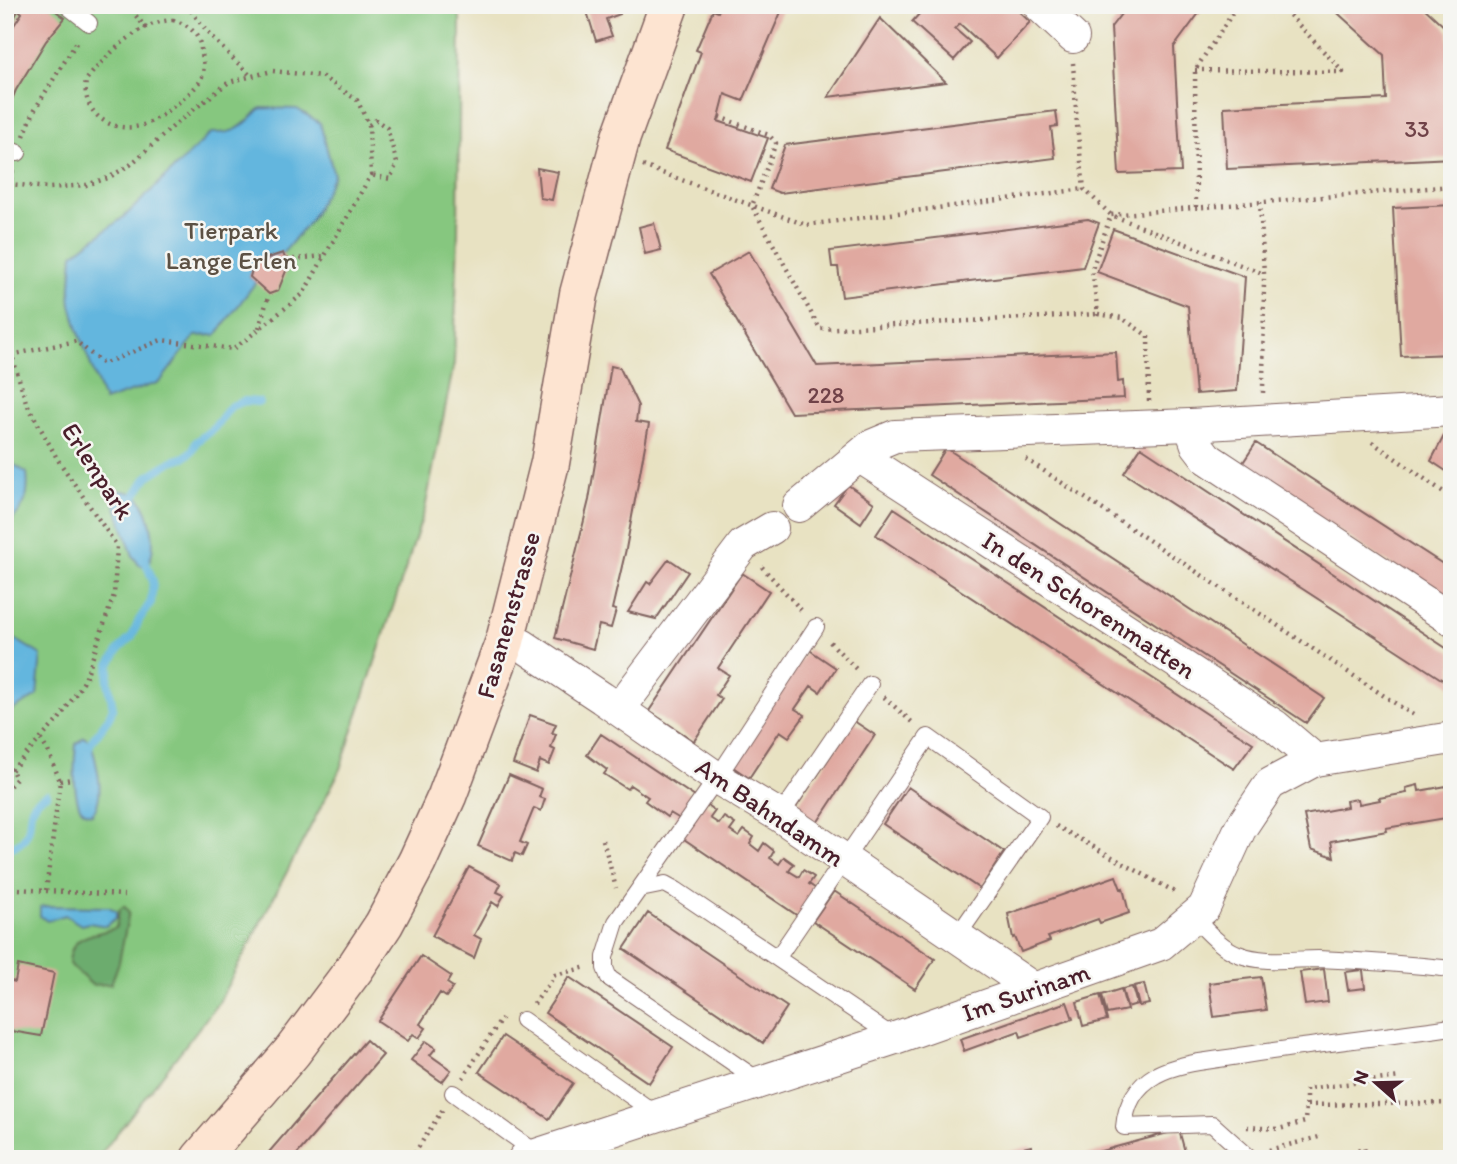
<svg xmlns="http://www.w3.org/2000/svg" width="1457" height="1164" viewBox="0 0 1457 1164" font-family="Itim,sans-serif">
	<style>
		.green { fill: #86c77f; stroke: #687355; stroke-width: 2 }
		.forest { fill: #6cac6e; stroke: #5b664c; stroke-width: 2 }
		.water { fill: #63b6de; stroke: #566a84; stroke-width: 2 }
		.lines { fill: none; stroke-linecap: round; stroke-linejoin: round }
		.stream { stroke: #63b6de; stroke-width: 8 }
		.building { fill: #e0a9a0 }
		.lane-casing { stroke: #816360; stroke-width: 18 }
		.street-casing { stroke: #816360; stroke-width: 34 }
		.secondary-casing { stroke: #816360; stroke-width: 41 }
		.path { stroke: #816360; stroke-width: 4.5; stroke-dasharray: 2 5; stroke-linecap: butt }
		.lane { stroke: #fff; stroke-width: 16 }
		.street { stroke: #fff; stroke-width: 32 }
		.secondary { stroke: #fde4d1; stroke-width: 38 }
		.labels { text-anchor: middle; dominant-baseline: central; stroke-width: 5; stroke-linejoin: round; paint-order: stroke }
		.number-label { font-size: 23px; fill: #704248 }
		.park-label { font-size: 26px; fill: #5c5144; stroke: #f6f6f2 }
		.street-label { font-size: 26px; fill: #4a1f2b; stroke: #f6f6f2 }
	</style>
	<rect width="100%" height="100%" fill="#f6f6f2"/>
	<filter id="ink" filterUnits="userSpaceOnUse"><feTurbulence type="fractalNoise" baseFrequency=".0143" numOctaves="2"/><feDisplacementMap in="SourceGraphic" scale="14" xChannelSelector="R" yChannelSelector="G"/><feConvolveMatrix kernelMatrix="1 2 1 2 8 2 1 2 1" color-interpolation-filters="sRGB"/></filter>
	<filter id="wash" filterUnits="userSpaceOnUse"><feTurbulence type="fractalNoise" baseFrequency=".00686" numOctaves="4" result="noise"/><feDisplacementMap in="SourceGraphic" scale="28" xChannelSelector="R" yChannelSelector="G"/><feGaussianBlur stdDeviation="1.57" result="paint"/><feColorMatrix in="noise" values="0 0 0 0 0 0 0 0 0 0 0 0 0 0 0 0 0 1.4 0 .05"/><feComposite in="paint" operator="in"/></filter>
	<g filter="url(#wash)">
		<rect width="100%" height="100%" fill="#e8e2c2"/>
		<path class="green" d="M5 5H458L460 19 458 232 454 364 425 509 339 772 219 1002 97 1159H5Z"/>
		<path class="forest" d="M124 906 129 912 119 962 111 984 92 985 69 964C70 933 91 936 116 928L119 910Z"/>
		<path class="water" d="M261 108 297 109 320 123 334 175 311 220 283 253 254 262 250 277 256 282 216 335 195 336 160 382 104 401 77 327 70 301 73 254 125 216 211 133C238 134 242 126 261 108Z
			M5 463 13 464 27 473C30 499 23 510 5 527Z
			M113 491C122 490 132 491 139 498 152 514 158 549 147 566L139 565 133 556 113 498Z
			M5 633 41 655 37 696 5 714Z
			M84 737 91 742C96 762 107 796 92 814 86 813 81 811 79 805 73 789 74 761 76 744Z
			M44 906 109 907 116 911V918L106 926 89 923 81 925 65 915 47 921 40 916V907Z"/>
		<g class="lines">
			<path class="stream" d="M131 502 147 477 172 461 185 457 193 450 196 442 214 428 231 406 245 401 259 402
				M88 750 91 742 108 719 113 708 108 681 110 664 120 648 132 637 139 620 151 602 153 581 144 558
				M5 850C12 847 21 844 25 837 36 820 21 807 47 794"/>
		</g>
		<g id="blocks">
			<path class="building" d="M5 5H21L5 35Z
				M23 5H48L65 18 46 41 16 90 5 116V39L22 13 19 10Z
				M585 5H618L620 14 606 19 612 36 596 41Z
				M721 5H784L743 101 725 94 718 121 768 138 751 182 665 150 701 52 696 50 713 10 718 12Z
				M927 5H1012L1030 22 997 58 960 24 955 29 970 42 954 60 912 22Z
				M1128 5H1205L1174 47 1181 172 1119 174 1111 27Z
				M1329 5H1421L1448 30 1452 100V158L1227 169 1224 107 1386 99 1384 55Z
				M880 18 946 82 828 97Z
				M1056 111 1058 126 1051 127 1055 158 780 193 769 189 785 145Z
				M537 168 558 172 552 200 540 198Z
				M1452 205V354L1401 356 1393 208Z
				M1088 219 1099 223 1083 267 842 297 838 267H832L830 251Z
				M654 223 661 250 645 254 639 227Z
				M1113 229 1245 277 1237 391 1196 394 1188 306 1097 272Z
				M749 251 817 366 1116 352 1118 382 1123 381 1124 398 791 413 709 274Z
				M283 253 288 266 278 291 269 294 250 277 254 262Z
				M611 366 620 368 638 406 636 422 649 424 626 549 612 609 616 610 611 628 599 625 593 649 555 638 589 500Z
				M1445 434 1452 439V475L1431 461Z
				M1256 443 1452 570V604L1240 467Z
				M1141 447 1452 652V686L1124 473Z
				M946 448 1324 698 1306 723 929 475Z
				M848 485 874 503 861 523 834 504Z
				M894 508 1210 716 1253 743 1234 769 897 549 876 535Z
				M669 559 688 572 656 619 628 612 647 582 650 584Z
				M742 573 769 591 718 668 729 675 716 695 722 699 694 741 649 711Z
				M808 649 836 668 820 692 811 686 795 709 805 715 789 737 780 731 749 778 730 765Z
				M530 715 556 724 552 733 556 734 551 748 555 750 549 765 540 761 536 773 513 764Z
				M854 721 875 735 817 823 795 809Z
				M601 734 695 797 680 819 670 813 667 817 645 801 648 797 630 785 627 789 604 774 607 770 587 755Z
				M509 775 542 789 539 797 545 799 541 811 534 808 520 842 527 845 522 856 515 853 512 861 478 846Z
				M1418 785 1419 791 1452 785V817L1386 828 1387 831 1331 841 1334 857 1311 849 1304 815 1347 807 1346 801 1351 800 1358 799 1359 804 1380 800 1379 798 1407 793 1406 788Z
				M908 787 1004 852 980 889 883 824Z
				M704 803 715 811 710 818 719 824 724 817 735 824 730 831 739 837 744 830 754 837 750 844 759 851 764 843 774 851 770 858 779 864 784 857 794 864 789 871 799 877 803 870 814 877 809 884 819 891 801 918 681 837Z
				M469 867 501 884 497 892 504 895 498 906 492 902 474 935 481 939 474 958 432 936Z
				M1116 876 1121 889 1123 888 1129 913 1100 923 1098 919 1048 937 1050 941 1021 952 1015 937 1013 938 1008 914Z
				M834 891 935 959 915 989 813 921Z
				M648 913 787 1007 763 1043 624 949Z
				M421 956 451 976 447 983 453 987 446 997 440 993 420 1024 426 1028 419 1038 413 1034 408 1041 378 1021Z
				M18 965 54 973 41 1036 5 1030 8 1011H5V979L15 982Z
				M1324 969 1328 1002 1305 1005 1300 972Z
				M1363 970 1365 988 1348 990 1345 972Z
				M569 977 673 1047 649 1083 545 1013Z
				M1261 977 1266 1010 1214 1017 1209 983Z
				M1144 984 1149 1004 1139 1006 1134 986Z
				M1132 987 1137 1004 1127 1007 1122 989Z
				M1121 989 1127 1010 1107 1014 1102 995Z
				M1100 995 1107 1020 1083 1026 1077 1002Z
				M1067 1002 1073 1019 1021 1037 1019 1031 964 1051 960 1039Z
				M503 1036 573 1083 549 1119 479 1072Z
				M366 1040 383 1055 293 1159H263Z
				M426 1041 436 1048 430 1055 451 1070 442 1082 411 1060Z
				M1179 1130 1187 1159H1075V1158Z
				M1031 1146 1034 1159H985V1158Z"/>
		</g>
	</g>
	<g filter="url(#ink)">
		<use href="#blocks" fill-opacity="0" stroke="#816360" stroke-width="2"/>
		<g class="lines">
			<g class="lane-casing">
				<path id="lane" d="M66 5 89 23
					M5 148 18 153
					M780 816 870 684
					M640 889 665 884 676 890 895 1038
					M1193 917C1206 930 1220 947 1238 954 1264 964 1292 959 1318 959 1363 961 1407 964 1452 969
					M778 957 928 737 1040 817 956 938
					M523 1020 659 1116
					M761 1082 609 978 605 968V957L616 922 717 778 816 627
					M453 1093 538 1154
					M1251 1159 1212 1124 1124 1127C1126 1104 1135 1087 1156 1075 1180 1062 1212 1061 1239 1056 1310 1045 1381 1037 1452 1027"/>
			</g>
			<g class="street-casing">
				<path id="street" d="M1039 5 1073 37
					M1190 425 1197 445 1207 458 1452 620
					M859 456 1275 726 1315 760
					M799 506 871 446 895 436 1190 425 1452 410
					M505 641 522 645 602 698 717 778 780 816 1034 989
					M619 709 743 545 772 528
					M524 1159 895 1038 1161 944 1204 908 1240 829 1270 784 1315 760 1452 738"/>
			</g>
			<g class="secondary-casing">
				<path id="secondary" d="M200 1159 292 1052 355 968 384 924 417 862 447 796 505 641 550 463 579 294 621 137 669 5"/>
			</g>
			<path class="path" d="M127 5 146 28
				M187 5 210 36 251 76
				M173 20C188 24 199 33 201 49 203 59 206 71 200 81 194 92 158 120 146 124 114 136 81 115 86 80 107 55 139 21 173 20Z
				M1073 63 1077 125 1084 189 1111 215 1264 274
				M1195 70 1343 72 1280 5
				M719 117 769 135 776 143 752 206 820 329 1098 314
				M369 125 376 120 387 128 397 163 390 179 371 175
				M24 136 35 109 78 40
				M643 166 806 225 1084 189
				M1260 202 1264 274 1263 395
				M5 207 13 170
				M1196 207 1195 70 1238 5
				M286 260 324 256
				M259 328 269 294
				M5 332 26 402 58 460 117 546 114 595 85 680 59 719 5 777
				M5 354 11 355 76 341 103 364 161 340 234 349 303 294 371 175 369 125 357 100 321 76 272 71 229 82 178 122 130 165 108 178 86 185 49 188 9 184
				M1149 401 1148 336 1122 318 1098 314 1092 269 1111 215 1452 186
				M1372 442 1452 498
				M1026 459 1413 715
				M762 567 803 612
				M830 642 858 671
				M884 697 914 724
				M60 781 71 779
				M5 791 16 779 12 770
				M1056 826 1177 893
				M603 840 616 888
				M5 888 46 891 60 781 48 751 41 740
				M46 891 124 895
				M534 1004 555 975 587 967
				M463 1078 502 1018
				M1306 1105V1089L1400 1077
				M1247 1127 1279 1129 1305 1122 1306 1105 1452 1103
				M1269 1150 1319 1137
				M411 1159 443 1109
				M1324 1159 1364 1148 1367 1159"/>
			<use href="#lane" class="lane"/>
			<use href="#street" class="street"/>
			<use href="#secondary" class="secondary"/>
		</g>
	</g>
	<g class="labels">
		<g class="number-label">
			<text x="1417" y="129">33</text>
			<text x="826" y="395">228</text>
		</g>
		<g class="park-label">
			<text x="231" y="230">Tierpark<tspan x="231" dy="30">Lange Erlen</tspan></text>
		</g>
		<g class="street-label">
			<text transform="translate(98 471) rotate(57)">Erlenpark</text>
			<text transform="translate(1089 605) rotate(33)">In den Schorenmatten</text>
			<text transform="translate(508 615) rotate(-74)">Fasanenstrasse</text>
			<text transform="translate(770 812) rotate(34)">Am Bahndamm</text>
			<text transform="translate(1026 992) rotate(-19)">Im Surinam</text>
		</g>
	</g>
	<rect width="1457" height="1164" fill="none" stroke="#f6f6f2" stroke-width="28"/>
	<g transform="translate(1376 1083) rotate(290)" stroke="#f6f6f2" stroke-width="5" paint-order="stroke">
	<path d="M0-5L12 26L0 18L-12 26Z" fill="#4a1f2b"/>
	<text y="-10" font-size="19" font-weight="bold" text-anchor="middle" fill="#4a1f2b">N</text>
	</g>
</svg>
